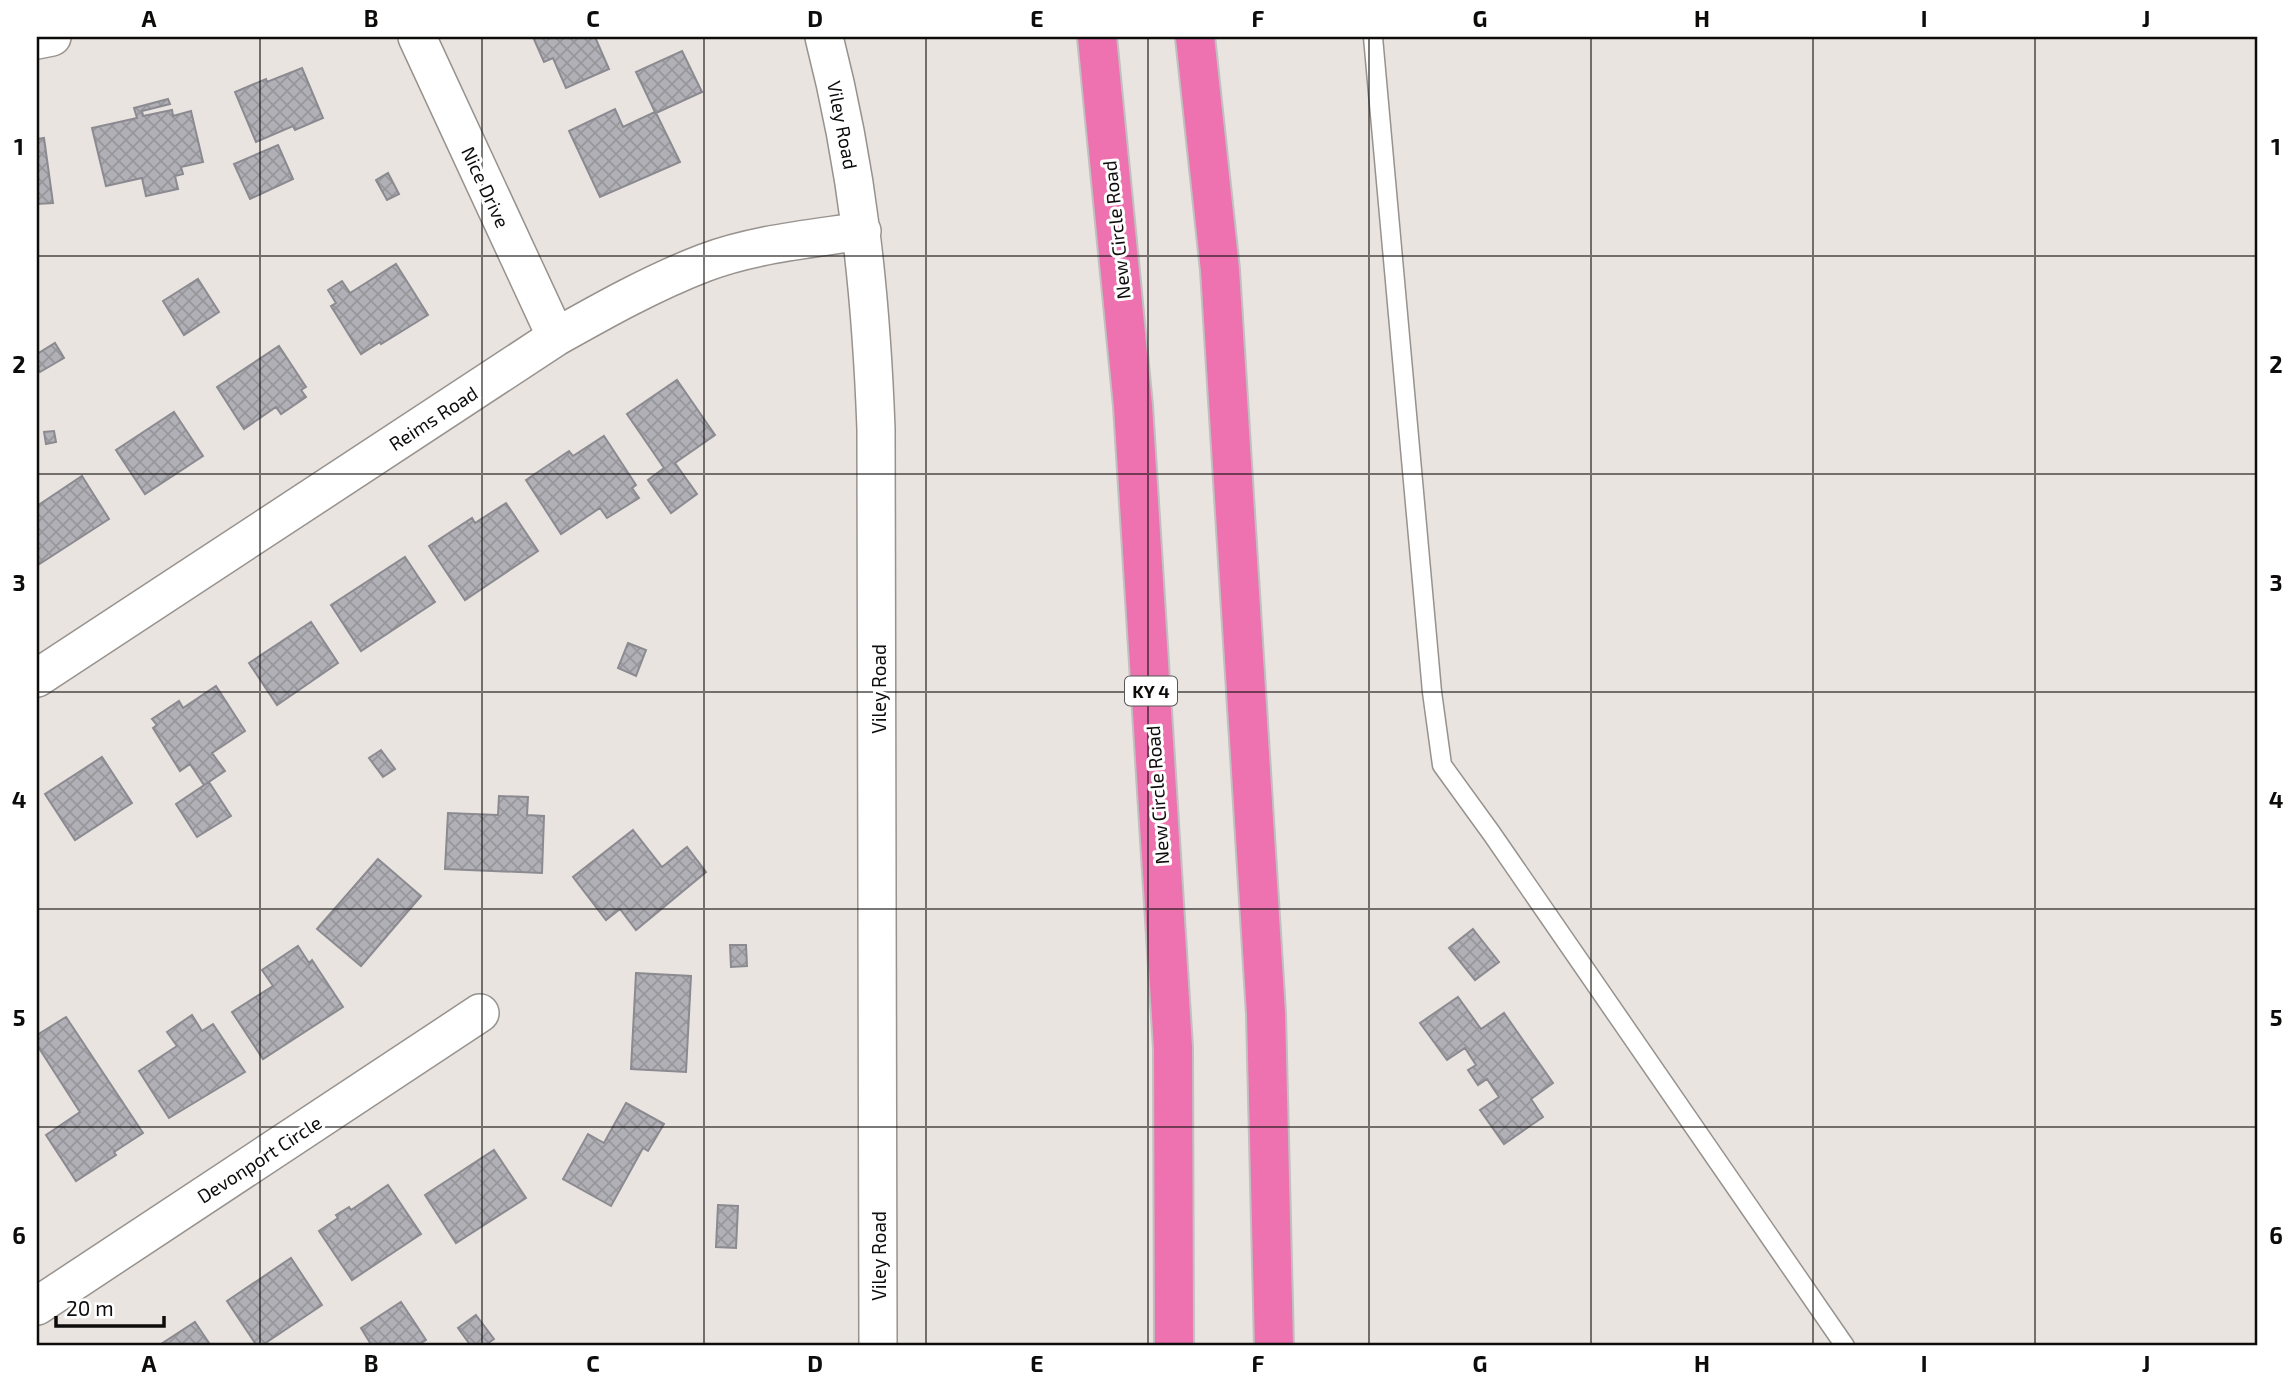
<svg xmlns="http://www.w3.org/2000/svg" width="2295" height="1383" viewBox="0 0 2295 1383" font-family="'Exo 2',sans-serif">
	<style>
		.building { fill: url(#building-cross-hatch); stroke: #8b8a90; stroke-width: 2 }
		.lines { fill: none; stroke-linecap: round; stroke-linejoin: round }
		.lane-casing { stroke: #97928e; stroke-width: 21 }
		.street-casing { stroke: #97928e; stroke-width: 40 }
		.highway-casing { stroke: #c0c0c0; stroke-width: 42 }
		.lane { stroke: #fff; stroke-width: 18 }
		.street { stroke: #fff; stroke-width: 37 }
		.highway { stroke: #ed72af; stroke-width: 38 }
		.grid { fill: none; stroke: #0e0c0b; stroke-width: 2; stroke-opacity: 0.55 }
		.labels { text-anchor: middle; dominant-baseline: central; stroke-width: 6; stroke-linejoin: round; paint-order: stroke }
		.shield { fill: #fff; stroke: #565554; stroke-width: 2 }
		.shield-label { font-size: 18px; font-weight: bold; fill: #0e0c0b }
		.street-label { font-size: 19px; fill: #0e0c0b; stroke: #fff }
		.neatline { fill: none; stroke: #0e0c0b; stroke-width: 2.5 }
		.grid-label { font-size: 23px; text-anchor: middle; font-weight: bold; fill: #0e0c0b }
	</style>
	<defs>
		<pattern id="building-cross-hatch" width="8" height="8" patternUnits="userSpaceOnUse" patternTransform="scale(1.75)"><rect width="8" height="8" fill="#b1b0b6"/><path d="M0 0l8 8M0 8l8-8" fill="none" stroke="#97969b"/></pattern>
	</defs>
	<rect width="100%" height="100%" fill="#eae4e0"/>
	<path class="building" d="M533 37H595L609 69 566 88 553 58 544 62Z
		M682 51 702 92 656 113 680 162 600 197 569 131 615 109 623 127 655 112 636 72Z
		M302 68 323 118 295 130 293 126 256 142 235 92 266 79 267 82Z
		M168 99 170 104 142 111 143 116 172 110 173 116 191 111 203 162 181 167 183 174 175 176 178 189 146 196 142 178 106 186 92 128 137 118 134 108Z
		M44 138 53 203 37 204V139Z
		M278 145 293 179 250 199 234 164Z
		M388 173 399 194 387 200 376 180Z
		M396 264 428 315 381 344 380 342 361 354 331 306 336 303 328 290 342 281 350 293Z
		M198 279 219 312 184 335 163 301Z
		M55 343 64 358 40 372 37 367V354Z
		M279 346 306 387 301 390 306 397 281 414 276 407 244 429 217 387Z
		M677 380 715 435 675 463 697 494 671 513 648 480 664 468 627 414Z
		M174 412 203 456 145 494 116 450Z
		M54 431 56 442 46 444 44 432Z
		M604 436 636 485 632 488 639 498 607 518 600 508 561 534 526 480 569 451 573 456Z
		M82 476 109 519 38 565 37 506Z
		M506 503 538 551 465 600 429 546 472 518 475 523Z
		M405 557 435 602 361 651 331 605Z
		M311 622 338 663 277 705 249 663Z
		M628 643 646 650 636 676 618 668Z
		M216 686 245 731 212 753 225 771 204 785 190 764 180 771 153 728 157 725 152 719 179 701 183 708Z
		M381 750 395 769 383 777 369 758Z
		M102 757 132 803 75 840 45 794Z
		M209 782 231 816 197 837 176 804Z
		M499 796 528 797 527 815 544 816 542 873 445 869 448 813 498 815Z
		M633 830 662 867 687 847 706 872 636 930 620 909 606 920 573 877Z
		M378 859 421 896 361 966 317 929Z
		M1473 929 1499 962 1475 980 1449 948Z
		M730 945H746L747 966 731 967Z
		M298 946 309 963 312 960 343 1007 263 1059 232 1012 273 986 262 970Z
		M636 973 691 976 686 1072 631 1069Z
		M1458 997 1481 1029 1504 1013 1553 1083 1531 1099 1543 1117 1504 1144 1480 1110 1499 1097 1487 1079 1478 1085 1468 1070 1476 1065 1465 1048 1447 1060 1420 1023Z
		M192 1015 202 1031 213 1024 245 1072 169 1118 139 1071 177 1046 167 1032Z
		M66 1017 143 1133 114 1152 116 1155 76 1181 46 1135 80 1112 37 1045V1035Z
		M626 1103 664 1124 648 1151 643 1148 611 1206 563 1179 588 1134 604 1143Z
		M494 1150 526 1198 456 1243 425 1195Z
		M388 1185 421 1234 352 1280 319 1231 338 1218 336 1215 349 1207 351 1210Z
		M718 1205 738 1206 736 1248 716 1247Z
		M291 1258 322 1305 261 1346H257L227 1301Z
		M401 1302 426 1340 416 1346H372L361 1328Z
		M476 1315 494 1339 484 1346H471L458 1328Z
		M195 1322 211 1346H158Z"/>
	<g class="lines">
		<g class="lane-casing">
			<path id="lane" d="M1373 37 1432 692 1442 765 1492 834 1845 1346"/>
		</g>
		<g class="street-casing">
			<path id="street" d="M417 37 556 337
				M824 37C858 169 871 294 876 429L878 1346
				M37 40 52 37
				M37 678 556 337C604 310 652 283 704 263 754 244 810 239 862 231
				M37 1306 480 1013"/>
		</g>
		<g class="highway-casing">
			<path id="highway" d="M1097 37 1133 406 1173 1048 1174 1346
				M1195 37 1220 270 1266 1014 1274 1346"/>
		</g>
		<use href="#lane" class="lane"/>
		<use href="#street" class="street"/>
		<use href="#highway" class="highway"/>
	</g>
	<path class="grid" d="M260 37V1346M482 37V1346M704 37V1346M926 37V1346M1148 37V1346M1369 37V1346M1591 37V1346M1813 37V1346M2035 37V1346M37 256H2258M37 474H2258M37 692H2258M37 909H2258M37 1127H2258"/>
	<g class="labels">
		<rect class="shield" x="1125" y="676.5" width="52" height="29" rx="5"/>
		<g class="shield-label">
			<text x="1151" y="691">KY 4</text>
		</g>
		<g class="street-label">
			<text transform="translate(843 125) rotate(79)">Viley Road</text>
			<text transform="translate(486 187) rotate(65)">Nice Drive</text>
			<text transform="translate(1116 230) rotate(-96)">New Circle Road</text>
			<text transform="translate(433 418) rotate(-33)">Reims Road</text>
			<text transform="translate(878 689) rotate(-90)">Viley Road</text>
			<text transform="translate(1157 795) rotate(-94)">New Circle Road</text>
			<text transform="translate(259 1159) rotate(-33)">Devonport Circle</text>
			<text transform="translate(878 1256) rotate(-90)">Viley Road</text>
		</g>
	</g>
	<rect width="2295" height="1383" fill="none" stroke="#ffffff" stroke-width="77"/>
	<path d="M56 1316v10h108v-10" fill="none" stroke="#0e0c0b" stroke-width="3.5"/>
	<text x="66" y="1316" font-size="21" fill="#0e0c0b" stroke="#ffffff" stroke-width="5" paint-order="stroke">20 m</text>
	<rect x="38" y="38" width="2218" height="1306" class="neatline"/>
	<g class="grid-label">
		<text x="149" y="27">A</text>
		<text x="371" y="27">B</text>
		<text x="593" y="27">C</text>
		<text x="815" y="27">D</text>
		<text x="1037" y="27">E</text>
		<text x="1258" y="27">F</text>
		<text x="1480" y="27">G</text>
		<text x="1702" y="27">H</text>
		<text x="1924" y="27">I</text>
		<text x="2146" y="27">J</text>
		<text x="19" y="155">1</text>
		<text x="2276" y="155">1</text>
		<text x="19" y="373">2</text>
		<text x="2276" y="373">2</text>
		<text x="19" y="591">3</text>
		<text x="2276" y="591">3</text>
		<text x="19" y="808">4</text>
		<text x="2276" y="808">4</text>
		<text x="19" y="1026">5</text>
		<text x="2276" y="1026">5</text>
		<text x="19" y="1244">6</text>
		<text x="2276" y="1244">6</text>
		<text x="149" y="1372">A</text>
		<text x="371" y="1372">B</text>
		<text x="593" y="1372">C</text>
		<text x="815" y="1372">D</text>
		<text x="1037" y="1372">E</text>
		<text x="1258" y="1372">F</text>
		<text x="1480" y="1372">G</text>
		<text x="1702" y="1372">H</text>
		<text x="1924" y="1372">I</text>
		<text x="2146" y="1372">J</text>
	</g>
</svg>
